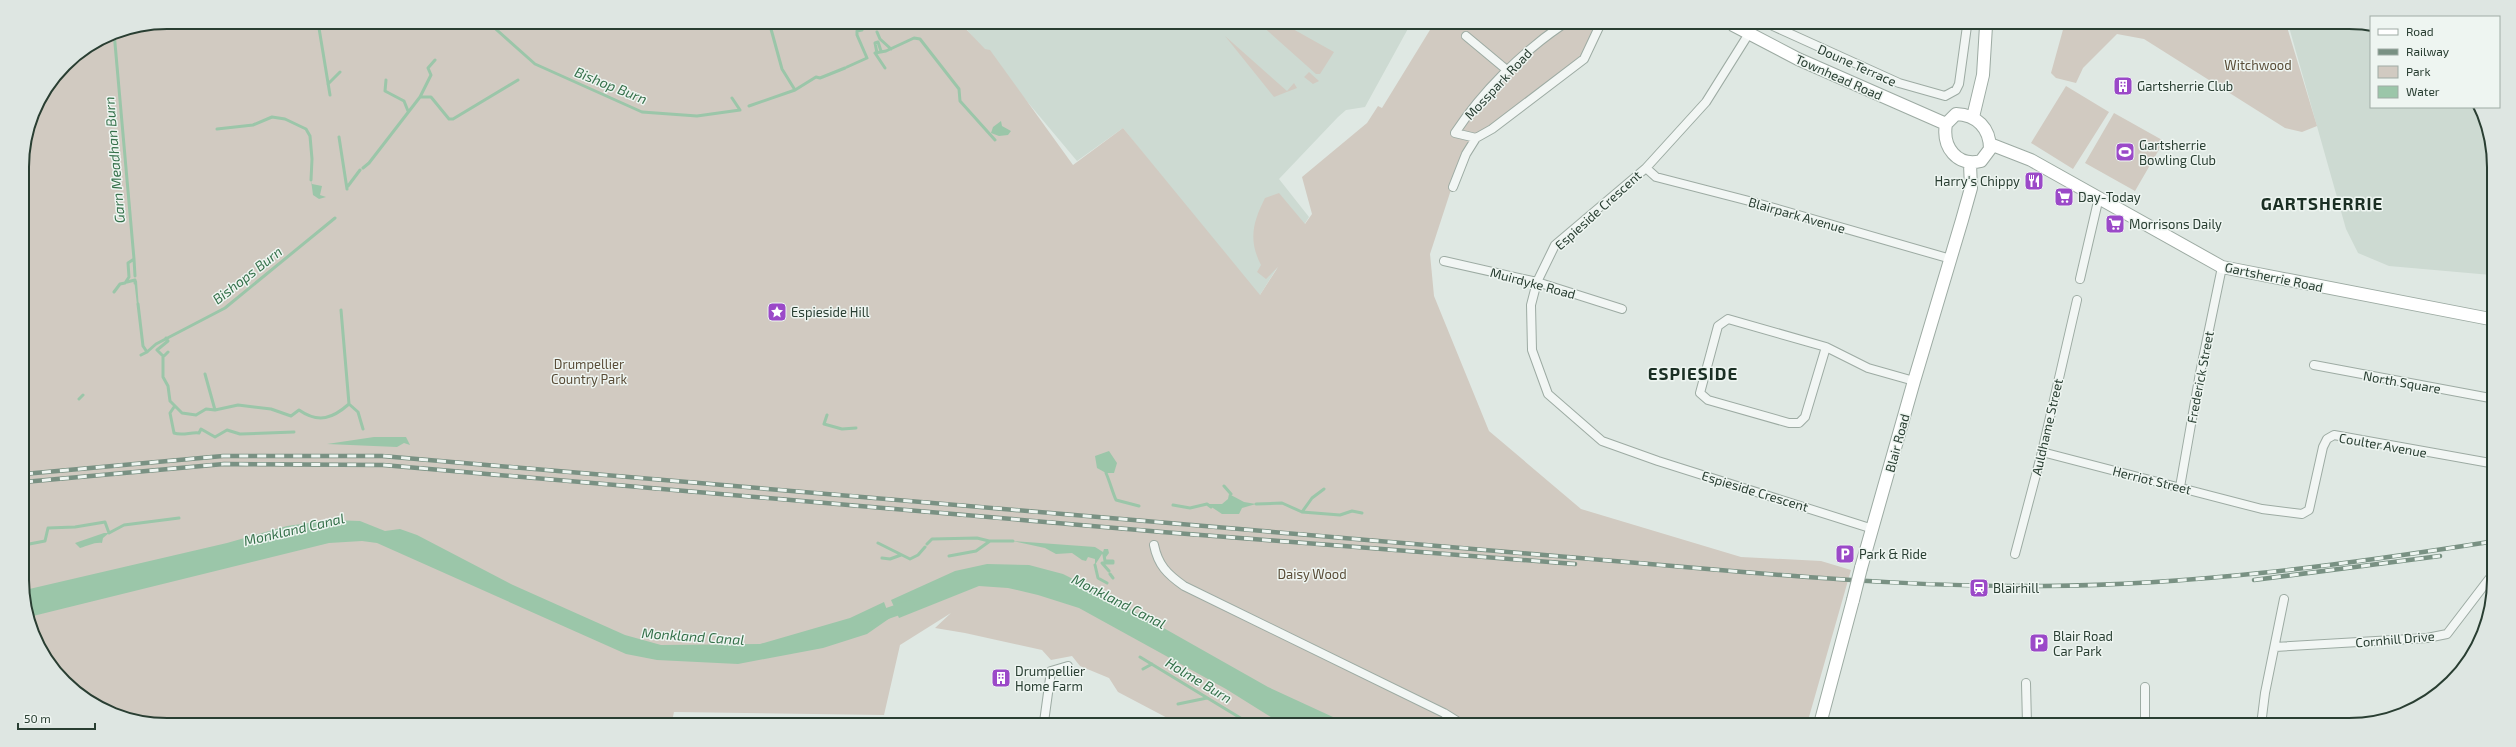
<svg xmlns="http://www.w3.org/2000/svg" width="2516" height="747" viewBox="0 0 2516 747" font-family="'Exo 2',sans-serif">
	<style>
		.built { fill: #cddad2 }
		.green { fill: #d1cac1 }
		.water { fill: #9bc6a9 }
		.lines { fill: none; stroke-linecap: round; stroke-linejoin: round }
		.stream { stroke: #9bc6a9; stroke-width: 3 }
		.canal { stroke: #9bc6a9; stroke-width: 11 }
		.street-casing { stroke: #9daba3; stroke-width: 10 }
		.secondary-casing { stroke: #9daba3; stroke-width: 14 }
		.street { stroke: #f2f6f4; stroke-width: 8 }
		.secondary { stroke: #fff; stroke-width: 12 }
		.rail-casing { stroke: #799183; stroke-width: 4.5 }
		.rail { stroke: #eef5f1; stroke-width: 3; stroke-dasharray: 9; stroke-linecap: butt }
		.secondary-bridge-casing { stroke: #9daba3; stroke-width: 14; stroke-linecap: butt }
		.secondary-bridge { stroke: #fff; stroke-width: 12 }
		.labels { text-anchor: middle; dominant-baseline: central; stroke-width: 3; stroke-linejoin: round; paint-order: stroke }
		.street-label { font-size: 13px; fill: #293e32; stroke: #eef5f1 }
		.park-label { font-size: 13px; fill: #594c37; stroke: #eef5f1 }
		.poi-label { font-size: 13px; fill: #293e32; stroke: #eef5f1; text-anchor: start }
		.water-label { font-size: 14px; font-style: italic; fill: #35704a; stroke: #eef5f1 }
		.district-label { font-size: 17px; font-weight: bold; letter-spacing: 1px; fill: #1b2f24; stroke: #eef5f1 }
		.rim { fill: none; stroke: #293e32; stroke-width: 2 }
	</style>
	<rect width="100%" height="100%" fill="#dfe8e3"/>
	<path class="built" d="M962 24 1410 25 1365 107 1346 110 1338 117 1279 179 1309 217 1258 298 1123 128 1077 161Z
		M2289 27H2371V107H2476L2491 139V275L2389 266 2358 253 2346 229Z"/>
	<path class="green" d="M167 22 961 24 985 49 990 50 1073 165 1123 128 1260 295 1278 267 1266 279 1257 272 1261 265C1248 240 1253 222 1265 198L1279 193 1305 224 1312 214 1302 177 1367 123 1378 106 1382 108 1433 25H1597L1584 54 1463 153 1430 254 1434 296 1489 431 1581 509 1741 557 1821 561 1851 570 1807 724 1175 722 1118 692 1109 678 1080 666 1072 656 1051 660 1042 650 965 633 935 628 951 613 900 645 884 715 674 712 672 721 130 720 94 705 58 676 25 608 22 158 33 111 65 64 112 33Z
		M1260 24H1284L1334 52 1320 74H1316Z
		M2064 26 2287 27 2317 126 2302 132 2285 128 2144 39 2117 34 2083 68 2076 83 2056 78 2051 73Z
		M1225 36 1287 91 1294 83 1297 88 1274 97Z
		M1309 72 1319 81 1313 84 1304 77Z
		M2066 86 2109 112 2073 169 2031 143Z
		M2114 113 2164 141 2135 191 2085 163Z"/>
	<path class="water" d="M1001 121 1002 126 1011 131 1008 135 999 136 991 133 993 127Z
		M311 180 312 184 322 186 320 195 326 197 319 199 313 195Z
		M134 279 137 281 139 309 137 305Z
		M374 437H406L410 445 404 443 397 447 327 444Z
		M1109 451 1117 463 1114 473H1106L1097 468 1095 456Z
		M1229 494 1244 502 1256 504 1242 508 1239 514H1222L1207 504H1222L1228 499Z
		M330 520 360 521 385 531 400 529 417 535 513 585 625 635 661 645 760 644 850 618 884 602 890 618 867 634 823 648 738 664 657 660 626 654 377 543 362 541 329 543 29 617 25 608V590L227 543 287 526Z
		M104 533H109L103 538 102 543C94 542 88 546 80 548L75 543Z
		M1012 541 1095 547 1103 552 1104 549H1108L1109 553 1106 557 1102 554 1095 565V559L1088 557 1086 561 1082 560 1072 553 1056 554 1045 548Z
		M987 564 1029 565 1063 574 1107 596 1268 687 1346 723 1279 722 1226 689 1079 608 1038 595 1008 588 979 586 899 618 891 600 955 571Z"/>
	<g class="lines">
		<path class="stream" d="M318 22 330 95
			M489 23 535 64 642 112 697 116 740 110 732 98
			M771 29 782 69 795 90
			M114 32 134 259 128 263 129 277 125 283
			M877 32 880 39 891 49
			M877 53 875 43 878 42 881 51
			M847 67 867 58 857 35V31L862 30
			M885 68 875 53 886 51 914 38 920 39 959 89 960 101 995 140
			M386 80 385 91 404 101 408 111
			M328 84 340 72
			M420 97 431 75 428 68 435 60
			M749 106 795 90 816 77 820 78 845 68
			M217 129 253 125 272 117 285 119 306 129 310 136 312 159
			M339 137 347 189
			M363 168 369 163 420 97H431L449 119H453L518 80
			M311 180 312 159
			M348 186 360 170
			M134 259 135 276
			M127 282 135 280V283
			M114 292 120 284 125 283
			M138 304 143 346 147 352 156 344 225 308 335 218
			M341 310 349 404
			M166 338 168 341 157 350 163 356V377L168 386 170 401 182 413 196 415 206 409 215 410 238 405 271 409 291 416 299 410C319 424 333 418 349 404L358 412 363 429
			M141 355 147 352
			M163 357 168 352
			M205 374 215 410
			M79 399 83 395
			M174 407 170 413 174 433C182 436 191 432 199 433L201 429 215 437 227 430 240 434 294 432
			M827 415 824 424 842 429 856 428
			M1106 473C1110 482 1112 491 1116 500L1139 506
			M1224 486 1231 494
			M1256 504 1282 503 1302 512 1340 515 1352 511 1362 513
			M1173 505 1190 508 1207 504 1211 507
			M1302 512 1312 498 1324 489
			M878 543 910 559 918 555 925 547
			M927 544 932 539 977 538 989 541H1013
			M24 545 45 541 48 528 75 527 105 522 109 533 124 525 179 518
			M1104 555 1105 561H1113V563H1102L1109 571
			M949 556 976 551 990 541
			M882 558 890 559 901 555
			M1095 565 1098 578 1107 583
			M1110 574 1113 578
			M1140 657 1247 722
			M1143 669 1152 664
			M1178 704 1207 698"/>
		<path class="canal" d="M874 618 909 606"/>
		<g class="street-casing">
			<path id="street" d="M1773 26 1899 83 1945 96 1956 90 1959 84 1967 26
				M1748 35 1706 102 1646 168 1555 245 1537 282 1531 305 1532 350 1548 394 1602 441 1658 461 1873 529
				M1466 36 1508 71
				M1476 138 1455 133C1482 92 1521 53 1562 25
				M1646 168 1656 177 1753 202 1951 259
				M1453 187 1466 154 1476 138 1492 129 1584 59 1600 25
				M1444 261 1537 282 1622 309
				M2080 279 2099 197
				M1826 347 1805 417 1799 423H1789L1708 400 1700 393 1718 326 1728 319 1826 347 1868 368 1914 381
				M2314 365 2490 398
				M2042 452 2262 509 2302 514 2309 510 2323 447 2327 439 2334 435 2490 463
				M2180 487 2200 373 2222 267
				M1154 545C1158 565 1167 574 1184 586L1444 713 1460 723
				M2015 554 2042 452 2077 300
				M2275 647 2427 638 2447 634 2489 579
				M2026 683 2027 724
				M1044 722 1051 671 1068 666
				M1898 724H1930
				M2145 724V687
				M2261 725 2265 693 2284 599"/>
		</g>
		<g class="secondary-casing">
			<path id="secondary" d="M1733 25 1798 59 1946 124
				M1956 114C1977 115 1990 128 1990 149L1981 161C1957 167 1942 147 1946 124Z
				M1973 117 1983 75 1986 26
				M1990 144 2031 160 2222 267 2490 319
				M1861 568 1914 381 1962 220 1971 188 1970 164
				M1820 724 1853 600"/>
		</g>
		<use href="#street" class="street"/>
		<use href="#secondary" class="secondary"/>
		<g class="rail-casing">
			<path id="rail" d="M24 474 223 456H382L1743 572C1843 580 1943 587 2044 586 2194 585 2342 565 2489 542
				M24 482 224 464 383 465 1162 532 1575 564
				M2254 580 2440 556"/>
		</g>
		<use href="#rail" class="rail"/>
		<g class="secondary-bridge-casing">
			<path id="secondary-bridge" d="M1853 600 1861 568"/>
		</g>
		<use href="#secondary-bridge" class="secondary-bridge"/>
	</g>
	<defs>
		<g id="building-square" transform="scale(1)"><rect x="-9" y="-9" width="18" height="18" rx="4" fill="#9b49c8" stroke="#eef5f1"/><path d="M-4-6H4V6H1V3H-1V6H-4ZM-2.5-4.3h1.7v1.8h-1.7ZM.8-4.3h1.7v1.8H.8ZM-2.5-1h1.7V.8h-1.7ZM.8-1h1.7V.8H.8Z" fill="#fff"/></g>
		<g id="stadium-square" transform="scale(1)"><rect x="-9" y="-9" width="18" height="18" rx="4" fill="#9b49c8" stroke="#eef5f1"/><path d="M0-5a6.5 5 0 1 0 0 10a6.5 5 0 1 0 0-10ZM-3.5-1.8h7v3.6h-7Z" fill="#fff"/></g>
		<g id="restaurant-square" transform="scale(1)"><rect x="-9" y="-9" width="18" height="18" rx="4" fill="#9b49c8" stroke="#eef5f1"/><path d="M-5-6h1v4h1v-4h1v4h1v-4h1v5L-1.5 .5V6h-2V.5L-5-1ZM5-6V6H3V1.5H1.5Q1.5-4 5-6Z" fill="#fff"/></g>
		<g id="supermarket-square" transform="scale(1)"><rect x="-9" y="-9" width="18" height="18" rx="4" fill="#9b49c8" stroke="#eef5f1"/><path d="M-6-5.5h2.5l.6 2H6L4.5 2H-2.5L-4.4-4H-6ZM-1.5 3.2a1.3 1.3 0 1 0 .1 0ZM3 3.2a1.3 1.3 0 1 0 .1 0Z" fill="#fff"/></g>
		<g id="sight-square" transform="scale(1)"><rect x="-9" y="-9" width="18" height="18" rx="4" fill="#9b49c8" stroke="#eef5f1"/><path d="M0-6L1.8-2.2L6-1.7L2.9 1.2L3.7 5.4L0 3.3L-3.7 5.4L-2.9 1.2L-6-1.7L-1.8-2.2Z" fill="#fff"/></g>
		<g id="parking-square" transform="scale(1)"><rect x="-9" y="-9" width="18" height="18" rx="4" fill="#9b49c8" stroke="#eef5f1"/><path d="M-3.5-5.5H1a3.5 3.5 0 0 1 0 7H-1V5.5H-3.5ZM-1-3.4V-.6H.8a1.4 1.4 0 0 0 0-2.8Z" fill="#fff"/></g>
		<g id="station-square" transform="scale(1)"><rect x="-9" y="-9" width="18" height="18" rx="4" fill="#9b49c8" stroke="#eef5f1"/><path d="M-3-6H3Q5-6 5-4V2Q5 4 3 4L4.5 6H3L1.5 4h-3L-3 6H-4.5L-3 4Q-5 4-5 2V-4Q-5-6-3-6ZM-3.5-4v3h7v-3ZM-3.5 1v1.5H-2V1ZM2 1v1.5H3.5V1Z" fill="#fff"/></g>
	</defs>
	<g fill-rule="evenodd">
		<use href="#building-square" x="2123" y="86"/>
		<use href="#stadium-square" x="2125" y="152"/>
		<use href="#restaurant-square" x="2034" y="181"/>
		<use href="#supermarket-square" x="2064" y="197"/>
		<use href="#supermarket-square" x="2115" y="224"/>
		<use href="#sight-square" x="777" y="312"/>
		<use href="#parking-square" x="1845" y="554"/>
		<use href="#station-square" x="1979" y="588"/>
		<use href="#parking-square" x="2039" y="643"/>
		<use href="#building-square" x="1001" y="678"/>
	</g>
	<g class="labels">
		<g class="street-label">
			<text transform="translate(1857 65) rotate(24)">Doune Terrace</text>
			<text transform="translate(1839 77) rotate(24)">Townhead Road</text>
			<text transform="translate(1498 84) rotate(-47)">Mosspark Road</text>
			<text transform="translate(1598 210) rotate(-42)">Espieside Crescent</text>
			<text transform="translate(1797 215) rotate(16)">Blairpark Avenue</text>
			<text transform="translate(2274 277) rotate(12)">Gartsherrie Road</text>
			<text transform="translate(1533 283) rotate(15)">Muirdyke Road</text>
			<text transform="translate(2200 377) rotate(-79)">Frederick Street</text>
			<text transform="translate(2402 382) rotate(10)">North Square</text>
			<text transform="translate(2047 427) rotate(-77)">Auldhame Street</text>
			<text transform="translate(1897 443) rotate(-75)">Blair Road</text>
			<text transform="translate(2383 445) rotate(10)">Coulter Avenue</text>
			<text transform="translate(2152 480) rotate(14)">Herriot Street</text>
			<text transform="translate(1755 491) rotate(17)">Espieside Crescent</text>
			<text transform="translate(2395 639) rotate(-5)">Cornhill Drive</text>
		</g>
		<g class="park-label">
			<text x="2258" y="65">Witchwood</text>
			<text x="589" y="364">Drumpellier<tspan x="589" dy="15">Country Park</tspan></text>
			<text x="1312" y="574">Daisy Wood</text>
		</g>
		<g class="poi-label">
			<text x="2137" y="86">Gartsherrie Club</text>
			<text x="2139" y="145">Gartsherrie<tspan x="2139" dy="15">Bowling Club</tspan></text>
			<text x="2020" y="181" text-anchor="end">Harry's Chippy</text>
			<text x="2078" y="197">Day-Today</text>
			<text x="2129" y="224">Morrisons Daily</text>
			<text x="791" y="312">Espieside Hill</text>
			<text x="1859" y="554">Park &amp; Ride</text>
			<text x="1993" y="588">Blairhill</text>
			<text x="2053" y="636">Blair Road<tspan x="2053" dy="15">Car Park</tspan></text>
			<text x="1015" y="671">Drumpellier<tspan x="1015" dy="15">Home Farm</tspan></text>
		</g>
		<g class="water-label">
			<text transform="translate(611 85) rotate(22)">Bishop Burn</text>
			<text transform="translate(114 160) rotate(-95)">Garn Meadhan Burn</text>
			<text transform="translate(247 275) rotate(-38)">Bishops Burn</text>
			<text transform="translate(294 529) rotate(-13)">Monkland Canal</text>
			<text transform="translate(1119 601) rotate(27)">Monkland Canal</text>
			<text transform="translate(693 636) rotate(4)">Monkland Canal</text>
			<text transform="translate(1199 680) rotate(31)">Holme Burn</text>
		</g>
		<g class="district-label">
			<text x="2322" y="203">GARTSHERRIE</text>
			<text x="1693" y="373">ESPIESIDE</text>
		</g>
	</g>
	<path d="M0 0H2516V747H0ZM167 29H2349A138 138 0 0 1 2487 167V580A138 138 0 0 1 2349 718H167A138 138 0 0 1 29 580V167A138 138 0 0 1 167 29Z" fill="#dee6e2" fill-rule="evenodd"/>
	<path class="rim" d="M167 29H2349A138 138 0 0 1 2487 167V580A138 138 0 0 1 2349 718H167A138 138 0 0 1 29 580V167A138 138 0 0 1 167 29Z"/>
	<rect x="2370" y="16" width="130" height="92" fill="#eef5f1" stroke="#9faca5"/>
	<rect x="2378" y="29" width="20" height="6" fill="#ffffff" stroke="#9faca5"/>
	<text x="2406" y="36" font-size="12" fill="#293e32">Road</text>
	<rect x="2378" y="49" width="20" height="6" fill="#799183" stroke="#9faca5"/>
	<text x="2406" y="56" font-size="12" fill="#293e32">Railway</text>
	<rect x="2378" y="66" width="20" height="12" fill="#d1cac1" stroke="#9faca5"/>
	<text x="2406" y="76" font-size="12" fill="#293e32">Park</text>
	<rect x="2378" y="86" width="20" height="12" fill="#9bc6a9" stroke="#9faca5"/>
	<text x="2406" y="96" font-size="12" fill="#293e32">Water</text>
	<path d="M18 723v6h77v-6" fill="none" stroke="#293e32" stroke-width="2"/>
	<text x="24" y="723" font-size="12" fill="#293e32" stroke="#eef5f1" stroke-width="3" paint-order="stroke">50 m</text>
</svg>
